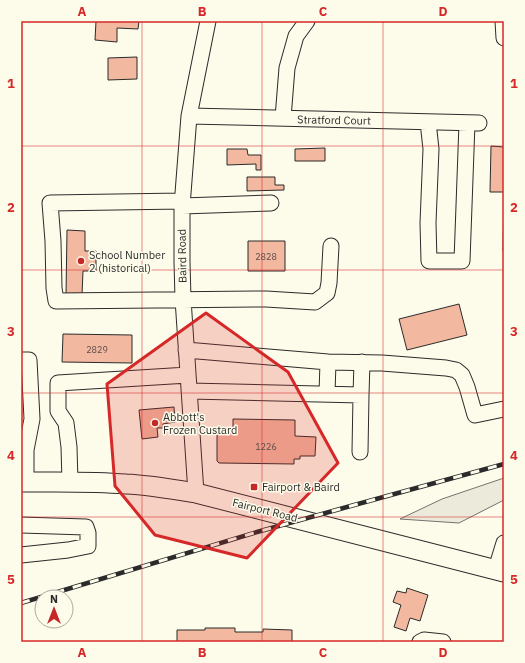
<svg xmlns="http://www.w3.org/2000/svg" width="525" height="663" viewBox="0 0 525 663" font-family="'IBM Plex Sans',sans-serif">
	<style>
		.green { fill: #ecebdb; stroke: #74746e }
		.building { fill: #f2b8a0; stroke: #2b2b2b }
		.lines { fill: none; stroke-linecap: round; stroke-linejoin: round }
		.minor-casing { stroke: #2b2b2b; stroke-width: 17 }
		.major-casing { stroke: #2b2b2b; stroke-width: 21 }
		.minor { stroke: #fdfbea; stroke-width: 15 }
		.major { stroke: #fdfbea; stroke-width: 19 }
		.rail-casing { stroke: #2b2b2b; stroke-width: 4.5 }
		.rail { stroke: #fdfbea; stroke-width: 3; stroke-dasharray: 9; stroke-linecap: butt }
		.marked { fill: #d62828; fill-opacity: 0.2; stroke: #d62828; stroke-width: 3; stroke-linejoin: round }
		.grid { fill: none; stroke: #d62828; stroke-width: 1; stroke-opacity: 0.55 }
		.poi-dot { fill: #c62828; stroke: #fdfbea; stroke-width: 1.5 }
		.labels { text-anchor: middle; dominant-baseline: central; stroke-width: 3; stroke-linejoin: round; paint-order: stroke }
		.number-label { font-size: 9px; fill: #5d4e48 }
		.street-label { font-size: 11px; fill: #2b2b2b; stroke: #fdfbea }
		.poi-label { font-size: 11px; fill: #2b2b2b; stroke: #fdfbea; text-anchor: start }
		.neatline { fill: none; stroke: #d62828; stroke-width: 1.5 }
		.grid-label { font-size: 13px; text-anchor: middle; font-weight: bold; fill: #d62828 }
	</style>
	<rect width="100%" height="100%" fill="#fdfbea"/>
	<path class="green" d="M504 478V500L459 523 400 519 442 499Z"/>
	<path class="building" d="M96 21H139L138 29 117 28V42L95 40Z
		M137 57V79L108 80V58Z
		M491 146 504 147V251H503L504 192H490Z
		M325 148V161H295V149Z
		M227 149H247L248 155H261V170H256V164L227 165Z
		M247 177H275V185H284V190L247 191Z
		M67 230 85 231V251H96V271H83L82 295H66Z
		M248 241H285V271H248Z
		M459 304 467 335 407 350 399 319Z
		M63 334 132 335V363L62 362Z
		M174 407 175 422 163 424V428H157L158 437 142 439 139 410Z
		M233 419 295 420V436L316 437 315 456H300V459H294V464L219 463 217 461V431H233Z
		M407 588 428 595 420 621 410 618 406 631 394 627 401 605 393 602 397 591 406 593Z
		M205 628H235V632H263V629L292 630V642H177V630H205Z"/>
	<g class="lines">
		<g class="minor-casing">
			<path id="minor" d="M503 21 504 38
				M189 116 479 123
				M283 118 287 68 296 36 307 21
				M428 122 431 149 428 223 429 261H462L467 123
				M182 201 50 203 53 241 54 288 56 301 266 299 315 302 327 293 329 283 331 246
				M182 206 271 203
				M186 350 328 362 382 363 446 368 456 370 462 375 467 387 475 415 504 409
				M21 360H29L32 419 26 450
				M189 391 361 395 360 452
				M327 394 328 362
				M361 395 362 362
				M21 446H23L26 450V482
				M70 482 69 447 66 423 58 411V383L188 375
				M196 493 183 299 182 262V206L189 116 208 21
				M21 525 86 527 88 533V546L68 550 21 555
				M496 569 504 543
				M420 642 424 640 443 642"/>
		</g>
		<g class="major-casing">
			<path id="major" d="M21 482C56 482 91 481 126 484 149 485 172 489 196 493L504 572"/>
		</g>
		<use href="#minor" class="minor"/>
		<use href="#major" class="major"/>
		<g class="rail-casing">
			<path id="rail" d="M21 603 257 532 347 507 504 464"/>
		</g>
		<use href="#rail" class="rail"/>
	</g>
	<path class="marked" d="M206 313 288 372 338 463 247 558 155 535 115 486 107 384Z"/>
	<path class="grid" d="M142 21V642M262 21V642M383 21V642M21 146H504M21 270H504M21 393H504M21 517H504"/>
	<g class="poi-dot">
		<circle cx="81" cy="261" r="4"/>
		<circle cx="155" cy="423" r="4"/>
		<rect x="250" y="483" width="8" height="8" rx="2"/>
	</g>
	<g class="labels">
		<g class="number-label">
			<text x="266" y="256">2828</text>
			<text x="97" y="349">2829</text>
			<text x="266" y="446">1226</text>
		</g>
		<g class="street-label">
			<text transform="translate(334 120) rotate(1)">Stratford Court</text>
			<text transform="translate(182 256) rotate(-91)">Baird Road</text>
			<text transform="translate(265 510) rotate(14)">Fairport Road</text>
		</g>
		<g class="poi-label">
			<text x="89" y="255">School Number<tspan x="89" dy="13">2 (historical)</tspan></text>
			<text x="163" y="417">Abbott's<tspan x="163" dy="13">Frozen Custard</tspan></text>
			<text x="262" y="487">Fairport &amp; Baird</text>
		</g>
	</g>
	<rect width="525" height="663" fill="none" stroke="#fdfbea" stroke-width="44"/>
	<g transform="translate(54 609)"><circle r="19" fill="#fdfbea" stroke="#a9a89e"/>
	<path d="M0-3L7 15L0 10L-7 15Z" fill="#c62828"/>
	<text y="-6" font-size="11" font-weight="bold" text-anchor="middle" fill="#2b2b2b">N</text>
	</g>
	<rect x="22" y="22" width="481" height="619" class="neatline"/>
	<g class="grid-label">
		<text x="82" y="16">A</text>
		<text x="202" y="16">B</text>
		<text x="323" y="16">C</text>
		<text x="443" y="16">D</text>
		<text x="11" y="88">1</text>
		<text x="514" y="88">1</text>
		<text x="11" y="212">2</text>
		<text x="514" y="212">2</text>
		<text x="11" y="336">3</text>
		<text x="514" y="336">3</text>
		<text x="11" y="460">4</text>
		<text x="514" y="460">4</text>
		<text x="11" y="584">5</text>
		<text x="514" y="584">5</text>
		<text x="82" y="657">A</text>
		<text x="202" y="657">B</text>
		<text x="323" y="657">C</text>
		<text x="443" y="657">D</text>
	</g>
</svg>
